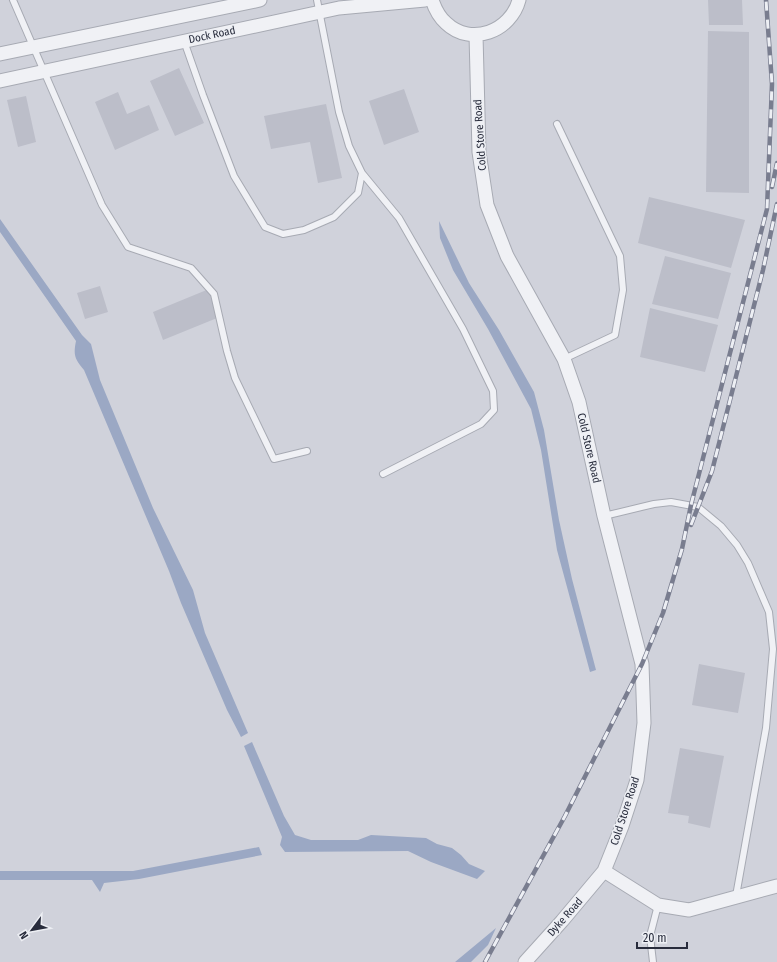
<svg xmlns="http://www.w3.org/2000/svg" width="777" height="962" viewBox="0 0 777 962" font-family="'Fira Sans Condensed',sans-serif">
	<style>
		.built { fill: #d0d2db }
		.water { fill: #9ba8c4 }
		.building { fill: #bcbec9 }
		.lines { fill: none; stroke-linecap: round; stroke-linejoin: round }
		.lane-casing { stroke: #a7aab3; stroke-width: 8 }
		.street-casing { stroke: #a7aab3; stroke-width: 15 }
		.lane { stroke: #f0f1f5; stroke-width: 6 }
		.street { stroke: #f0f1f5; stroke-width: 13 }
		.rail-casing { stroke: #797d8f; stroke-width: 4.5 }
		.rail { stroke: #edeff4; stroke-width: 3; stroke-dasharray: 9; stroke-linecap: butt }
		.labels { text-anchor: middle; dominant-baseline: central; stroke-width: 3; stroke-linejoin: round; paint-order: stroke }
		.street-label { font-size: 11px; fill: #282c3c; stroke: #edeff4 }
	</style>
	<rect width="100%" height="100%" fill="#dee0e6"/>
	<path class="built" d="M0 0H777V962H0Z"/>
	<path class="water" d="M0 219 82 335 91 344 100 380 153 508 193 590 205 633 248 733 241 737 227 710 181 603 169 571 84 370C75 359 73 356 76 341L0 232Z
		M439 221 469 283 499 330 534 392 544 430 559 520 572 579 596 670 590 672 557 550 541 450 531 409 488 329 453 270 440 238Z
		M252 742 284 816 295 835 311 840H358L371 835 426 838 437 844 452 848 461 855 469 864 485 871 477 879 431 862 408 851 285 852 280 845 282 837 244 746Z
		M259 847 262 855 139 879 104 883 100 892 92 880H0V871H133Z
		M496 928 488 945 471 962H455Z"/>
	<path class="building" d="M708 0H742L743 25H709Z
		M708 31 749 32V193L706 192Z
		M179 68 204 123 175 136 150 81Z
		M404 89 419 132 384 145 369 101Z
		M118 92 127 114 149 105 159 130 115 150 95 102Z
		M26 96 36 142 18 147 7 100Z
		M326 104 342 178 318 183 310 142 271 149 264 116Z
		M649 197 745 220 731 268 638 243Z
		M665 256 731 273 718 319 652 304Z
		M100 286 108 312 85 319 77 293Z
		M209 289 222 316 163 340 153 312Z
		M650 308 718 325 705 372 640 357Z
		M699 664 745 673 738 713 692 705Z
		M680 748 724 756 710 828 688 823 689 816 668 813Z"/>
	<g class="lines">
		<g class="lane-casing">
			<path id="lane" d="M13 0 102 205 128 247 191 268 214 294 227 351 235 378 274 459 307 451
				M184 41 203 95 234 176 265 227 283 234 304 230 334 217 358 193 362 173 349 146 339 112 317 0
				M557 124 620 256 623 290 615 335 564 359
				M362 173 399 218 463 329 493 391 494 410 481 424 383 474
				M604 516 654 504 671 502 698 507 721 526 737 545 748 563 769 612 773 649 766 728 736 896
				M653 962 650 936 658 905"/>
		</g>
		<g class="street-casing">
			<path id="street" d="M432 0C435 9 439 17 446 23 471 47 511 31 519 0
				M476 35 479 152 487 205 507 256 564 359 579 402 604 516 642 664 644 723 637 780 622 826 604 871 562 921 525 962
				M0 54 260 0
				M0 81 339 8 425 0
				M604 871 658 905 689 910 777 886"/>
		</g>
		<use href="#lane" class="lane"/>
		<use href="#street" class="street"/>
		<g class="rail-casing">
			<path id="rail" d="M772 187 777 163
				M691 525 712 471 763 270 777 204
				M485 962 565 816 642 664 663 613 682 549 691 505 767 209 772 84 766 0"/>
		</g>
		<use href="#rail" class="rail"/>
	</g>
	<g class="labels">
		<g class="street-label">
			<text transform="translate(212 35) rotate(-12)">Dock Road</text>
			<text transform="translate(480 135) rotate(-94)">Cold Store Road</text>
			<text transform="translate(589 448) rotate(77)">Cold Store Road</text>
			<text transform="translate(625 811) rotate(-72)">Cold Store Road</text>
			<text transform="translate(565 917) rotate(-49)">Dyke Road</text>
		</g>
	</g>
	<g transform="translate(32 930) rotate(238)" stroke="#edeff4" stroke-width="3" paint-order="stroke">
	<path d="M0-3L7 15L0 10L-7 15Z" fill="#282c3c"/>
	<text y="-6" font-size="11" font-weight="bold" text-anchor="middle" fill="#282c3c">N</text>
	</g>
	<path d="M637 942v6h50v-6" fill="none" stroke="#282c3c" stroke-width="2"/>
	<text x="643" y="942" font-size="12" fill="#282c3c" stroke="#edeff4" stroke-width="3" paint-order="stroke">20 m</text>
</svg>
